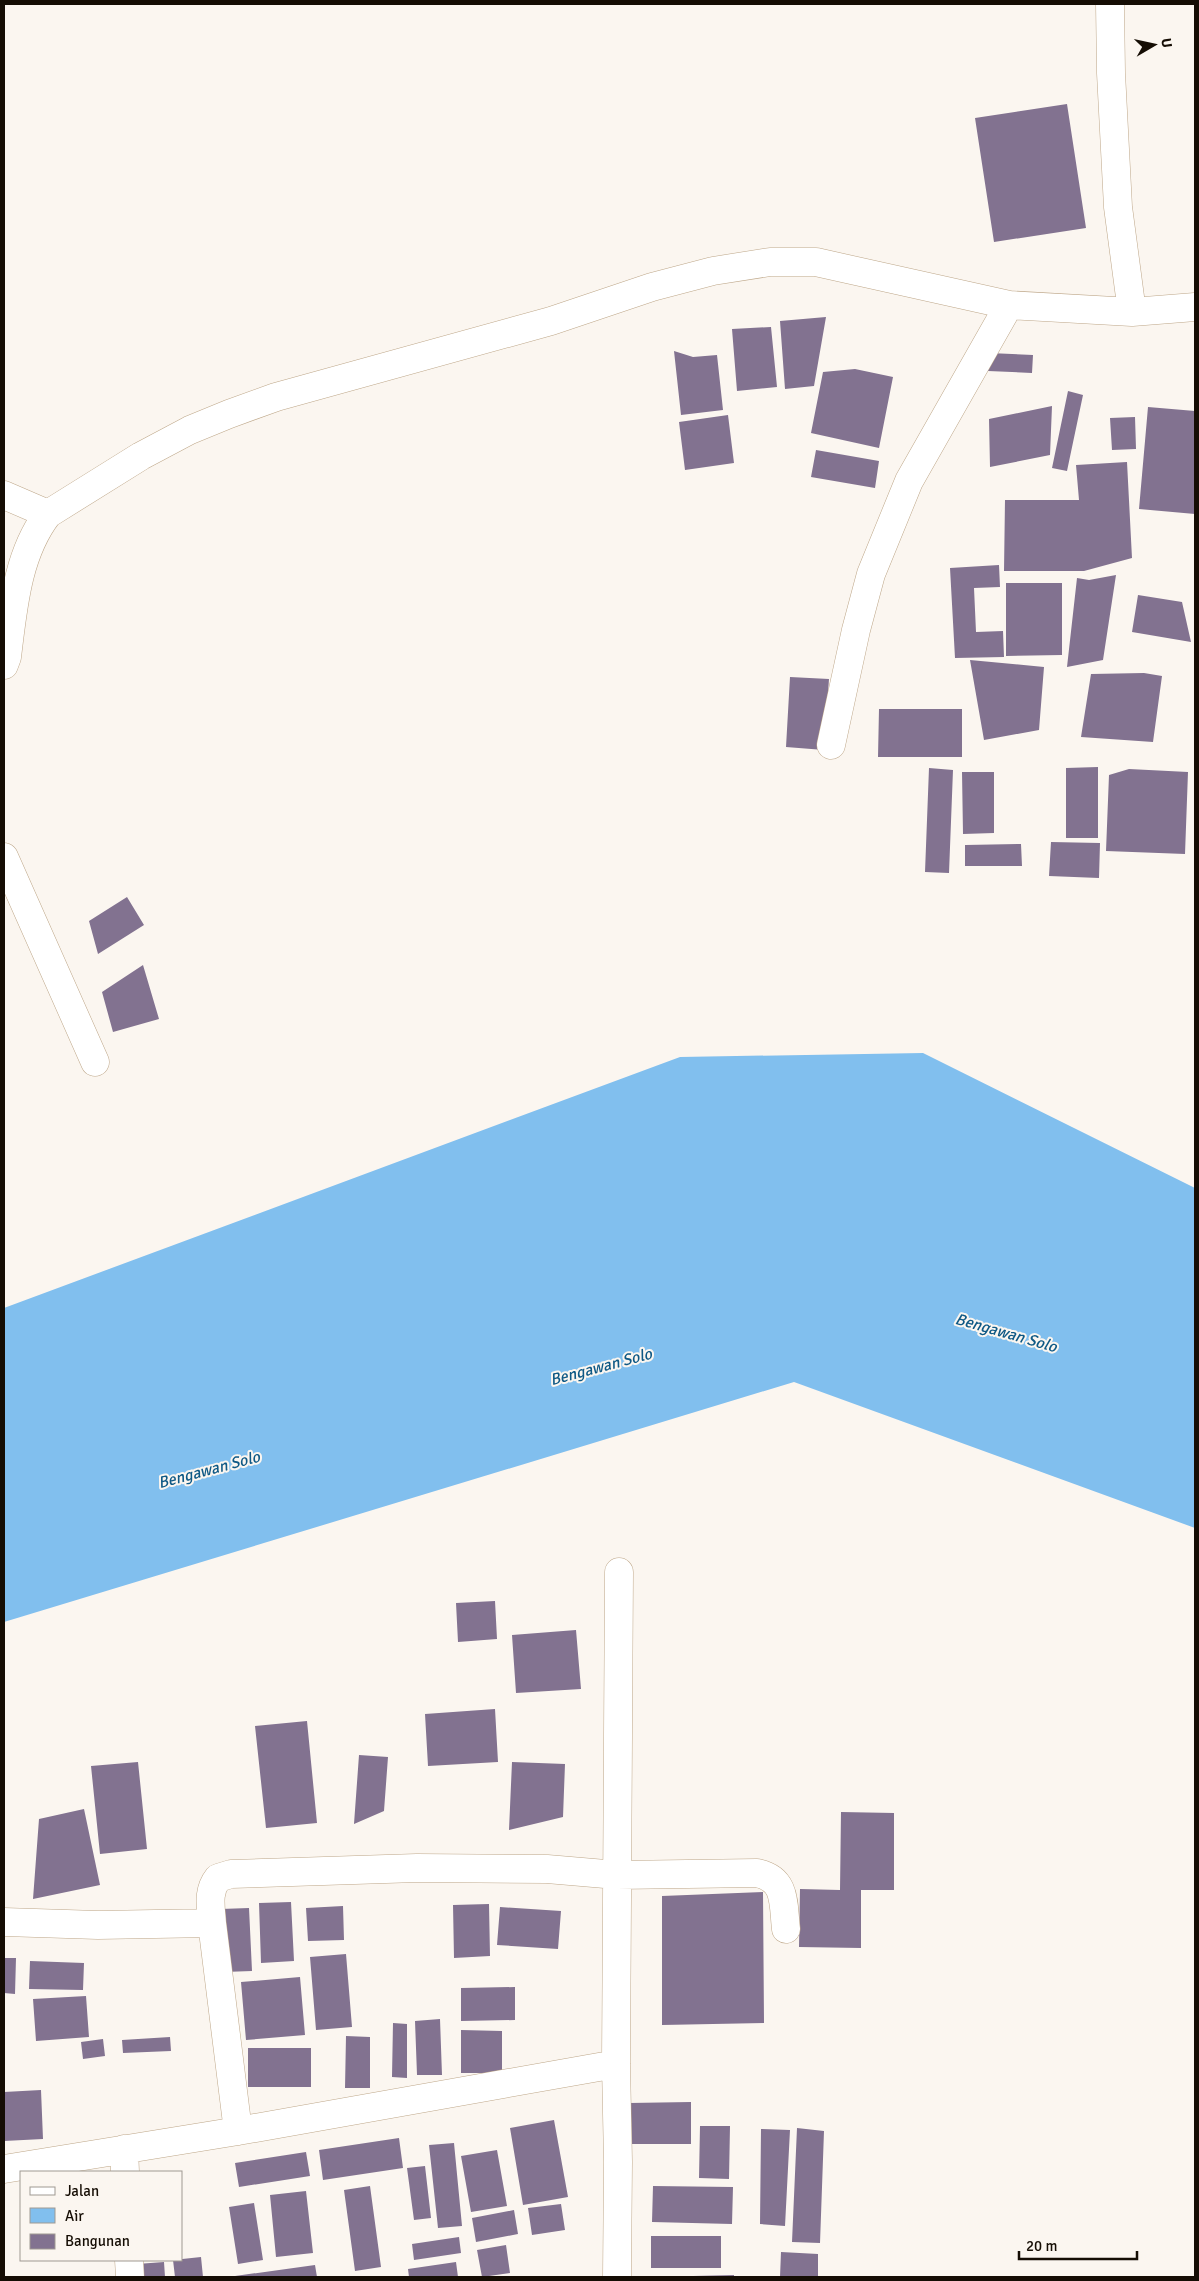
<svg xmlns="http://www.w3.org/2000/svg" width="1199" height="2281" viewBox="0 0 1199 2281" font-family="Signika,sans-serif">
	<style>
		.water { fill: #81bfee }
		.building { fill: #827290 }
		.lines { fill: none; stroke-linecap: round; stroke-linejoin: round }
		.minor-casing { stroke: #bea789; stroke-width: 29 }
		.minor { stroke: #fff; stroke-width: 28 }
		.labels { text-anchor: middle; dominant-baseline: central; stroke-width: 4; stroke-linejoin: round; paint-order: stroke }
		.water-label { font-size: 16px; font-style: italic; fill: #0f5985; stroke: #fbf6f0 }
	</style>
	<rect width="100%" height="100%" fill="#fbf6f0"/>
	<path class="water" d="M923 1053 1195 1188V1528L794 1382 4 1622V1308L680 1057Z"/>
	<path class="building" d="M1067 104 1086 228 994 242 975 118Z
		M826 317 814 386 785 389 780 321Z
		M771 327 777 387 737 391 732 329Z
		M674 351 693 357 717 355 723 410 681 415Z
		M989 353 1033 355 1032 373 988 371Z
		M855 369 893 377 879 448 811 433 823 372Z
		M1068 391 1083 395 1067 471 1052 468Z
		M1052 406 1050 455 990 467 989 419Z
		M1148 407 1195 411V514L1139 509Z
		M728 415 734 463 685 470 679 422Z
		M1135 417 1136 449 1112 450 1110 418Z
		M816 450 879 461 875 488 811 477Z
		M1127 462 1132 558 1084 571H1004L1005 500H1079L1076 465Z
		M999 565 1000 587 974 588 976 632 1003 631 1004 657 955 658 950 568Z
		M1116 575 1103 660 1067 667 1077 578 1089 580Z
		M1006 583H1062V655L1006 656Z
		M1138 595 1182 602 1191 642 1132 632Z
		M970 660 1044 667 1039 730 984 740Z
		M1144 673 1162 676 1153 742 1081 737 1091 674Z
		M790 677 829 679 824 750 786 747Z
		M879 709H962V757H878Z
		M1098 767V838H1066V768Z
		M929 768 953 770 949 873 925 872Z
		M1129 769 1188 772 1185 854 1106 851 1109 775Z
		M962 772H994V833L963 834Z
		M1051 842 1100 843 1099 878 1049 876Z
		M1021 844 1022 866H965V845Z
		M127 897 144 925 98 954 89 921Z
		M143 965 159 1019 113 1032 102 992Z
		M495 1601 497 1639 458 1642 456 1603Z
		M576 1630 581 1689 516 1693 512 1635Z
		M495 1709 498 1762 428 1766 425 1714Z
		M307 1721 317 1823 266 1828 255 1726Z
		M359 1755 388 1757 384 1811 354 1824Z
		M138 1762 147 1849 100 1854 91 1766Z
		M512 1762 565 1764 563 1817 509 1830Z
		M84 1809 100 1885 33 1899 39 1819Z
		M841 1812 894 1813V1890H861V1948L799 1947 800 1889 840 1890Z
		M763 1892 764 2023 662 2025V1896Z
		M291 1902 294 1961 261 1963 259 1903Z
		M489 1904 490 1956 454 1958 453 1905Z
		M343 1906 344 1940 308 1941 306 1908Z
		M500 1907 561 1911 558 1949 497 1945Z
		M249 1908 252 1971 224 1972 221 1909Z
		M346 1954 352 2027 316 2030 310 1957Z
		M4 1958H16L15 1994 4 1993Z
		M30 1961 84 1963 83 1990 29 1989Z
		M300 1977 305 2035 246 2040 241 1982Z
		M515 1987V2020L461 2021V1988Z
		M86 1996 89 2037 36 2041 33 1999Z
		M440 2019 442 2075H417L415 2021Z
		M393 2023 407 2024V2078L392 2077Z
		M461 2030 502 2031V2073H461Z
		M346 2036 370 2037V2088H345Z
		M170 2037 171 2051 123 2053 122 2040Z
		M103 2039 105 2056 83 2059 81 2042Z
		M248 2048H311V2087H248Z
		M41 2090 43 2139 4 2141V2092Z
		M691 2102V2144H628L629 2103Z
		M554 2120 568 2197 523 2205 510 2128Z
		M700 2126H730L729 2179 699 2178Z
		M797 2128 824 2131 820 2243 792 2242Z
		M761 2129 790 2130 785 2226 760 2224Z
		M399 2138 403 2168 323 2180 319 2150Z
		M454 2143 462 2226 438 2228 429 2145Z
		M497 2150 507 2206 471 2212 461 2156Z
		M306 2152 310 2176 239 2187 235 2163Z
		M425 2166 431 2218 414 2220 407 2168Z
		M370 2186 381 2267 355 2271 344 2190Z
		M653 2186 733 2187 732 2224 652 2222Z
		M306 2191 313 2253 276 2257 270 2195Z
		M254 2203 263 2260 238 2264 229 2207Z
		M561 2204 565 2230 532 2235 528 2208Z
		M514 2210 518 2234 476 2242 472 2218Z
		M651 2236H721V2268H651Z
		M459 2237 461 2253 414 2260 412 2244Z
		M506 2245 510 2273 482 2277 477 2250Z
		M781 2252 818 2254V2277H780Z
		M201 2257 203 2277H175L173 2260Z
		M164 2262 165 2277H137V2264Z
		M456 2262 458 2277H409L408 2269Z
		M315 2265 317 2277H235V2276Z
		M734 2275V2277H693V2276Z"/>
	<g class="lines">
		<g class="minor-casing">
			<path id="minor" d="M1110 4 1111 73 1118 207 1132 312 1195 307
				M4 495 48 514
				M4 665 7 657C13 609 17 554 48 514L141 456 190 430 229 414 276 397 551 321 652 287 713 271 770 262H816L1009 305 1132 312
				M831 745 856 630 871 574 909 481 1009 305
				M4 857 95 1062
				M4 1922 98 1925 212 1923 238 2131
				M212 1923C211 1907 207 1892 218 1878L231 1874 417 1868 547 1869 617 1875 757 1873C787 1879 783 1904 786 1929
				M124 2149 125 2172
				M4 2169 238 2131 616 2064
				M129 2260 130 2277
				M617 2277 618 2162 616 2064 619 1572"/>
		</g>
		<use href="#minor" class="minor"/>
	</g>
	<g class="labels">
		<g class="water-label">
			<text transform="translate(1006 1333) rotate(16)">Bengawan Solo</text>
			<text transform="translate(601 1367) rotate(-15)">Bengawan Solo</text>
			<text transform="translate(209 1470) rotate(-15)">Bengawan Solo</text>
		</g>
	</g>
	<rect width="1199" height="2281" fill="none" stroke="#150d04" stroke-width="10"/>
	<rect x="20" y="2171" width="162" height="90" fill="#fbf6f0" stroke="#9f9992"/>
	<rect x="30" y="2187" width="25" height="8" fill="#ffffff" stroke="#9f9992"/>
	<text x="65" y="2196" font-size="15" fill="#150d04">Jalan</text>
	<rect x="30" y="2208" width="25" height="15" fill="#81bfee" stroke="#9f9992"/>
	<text x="65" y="2221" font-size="15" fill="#150d04">Air</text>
	<rect x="30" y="2234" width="25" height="15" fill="#827290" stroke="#9f9992"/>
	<text x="65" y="2246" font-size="15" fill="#150d04">Bangunan</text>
	<g transform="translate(1154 45) rotate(81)" stroke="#fbf6f0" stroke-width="4" paint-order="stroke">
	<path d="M0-4L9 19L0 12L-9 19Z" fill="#150d04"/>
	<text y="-8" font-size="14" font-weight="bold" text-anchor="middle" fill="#150d04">U</text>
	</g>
	<path d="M1019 2251v8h118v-8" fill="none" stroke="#150d04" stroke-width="2.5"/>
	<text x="1026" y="2251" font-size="15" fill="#150d04" stroke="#fbf6f0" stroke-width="4" paint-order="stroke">20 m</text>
</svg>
